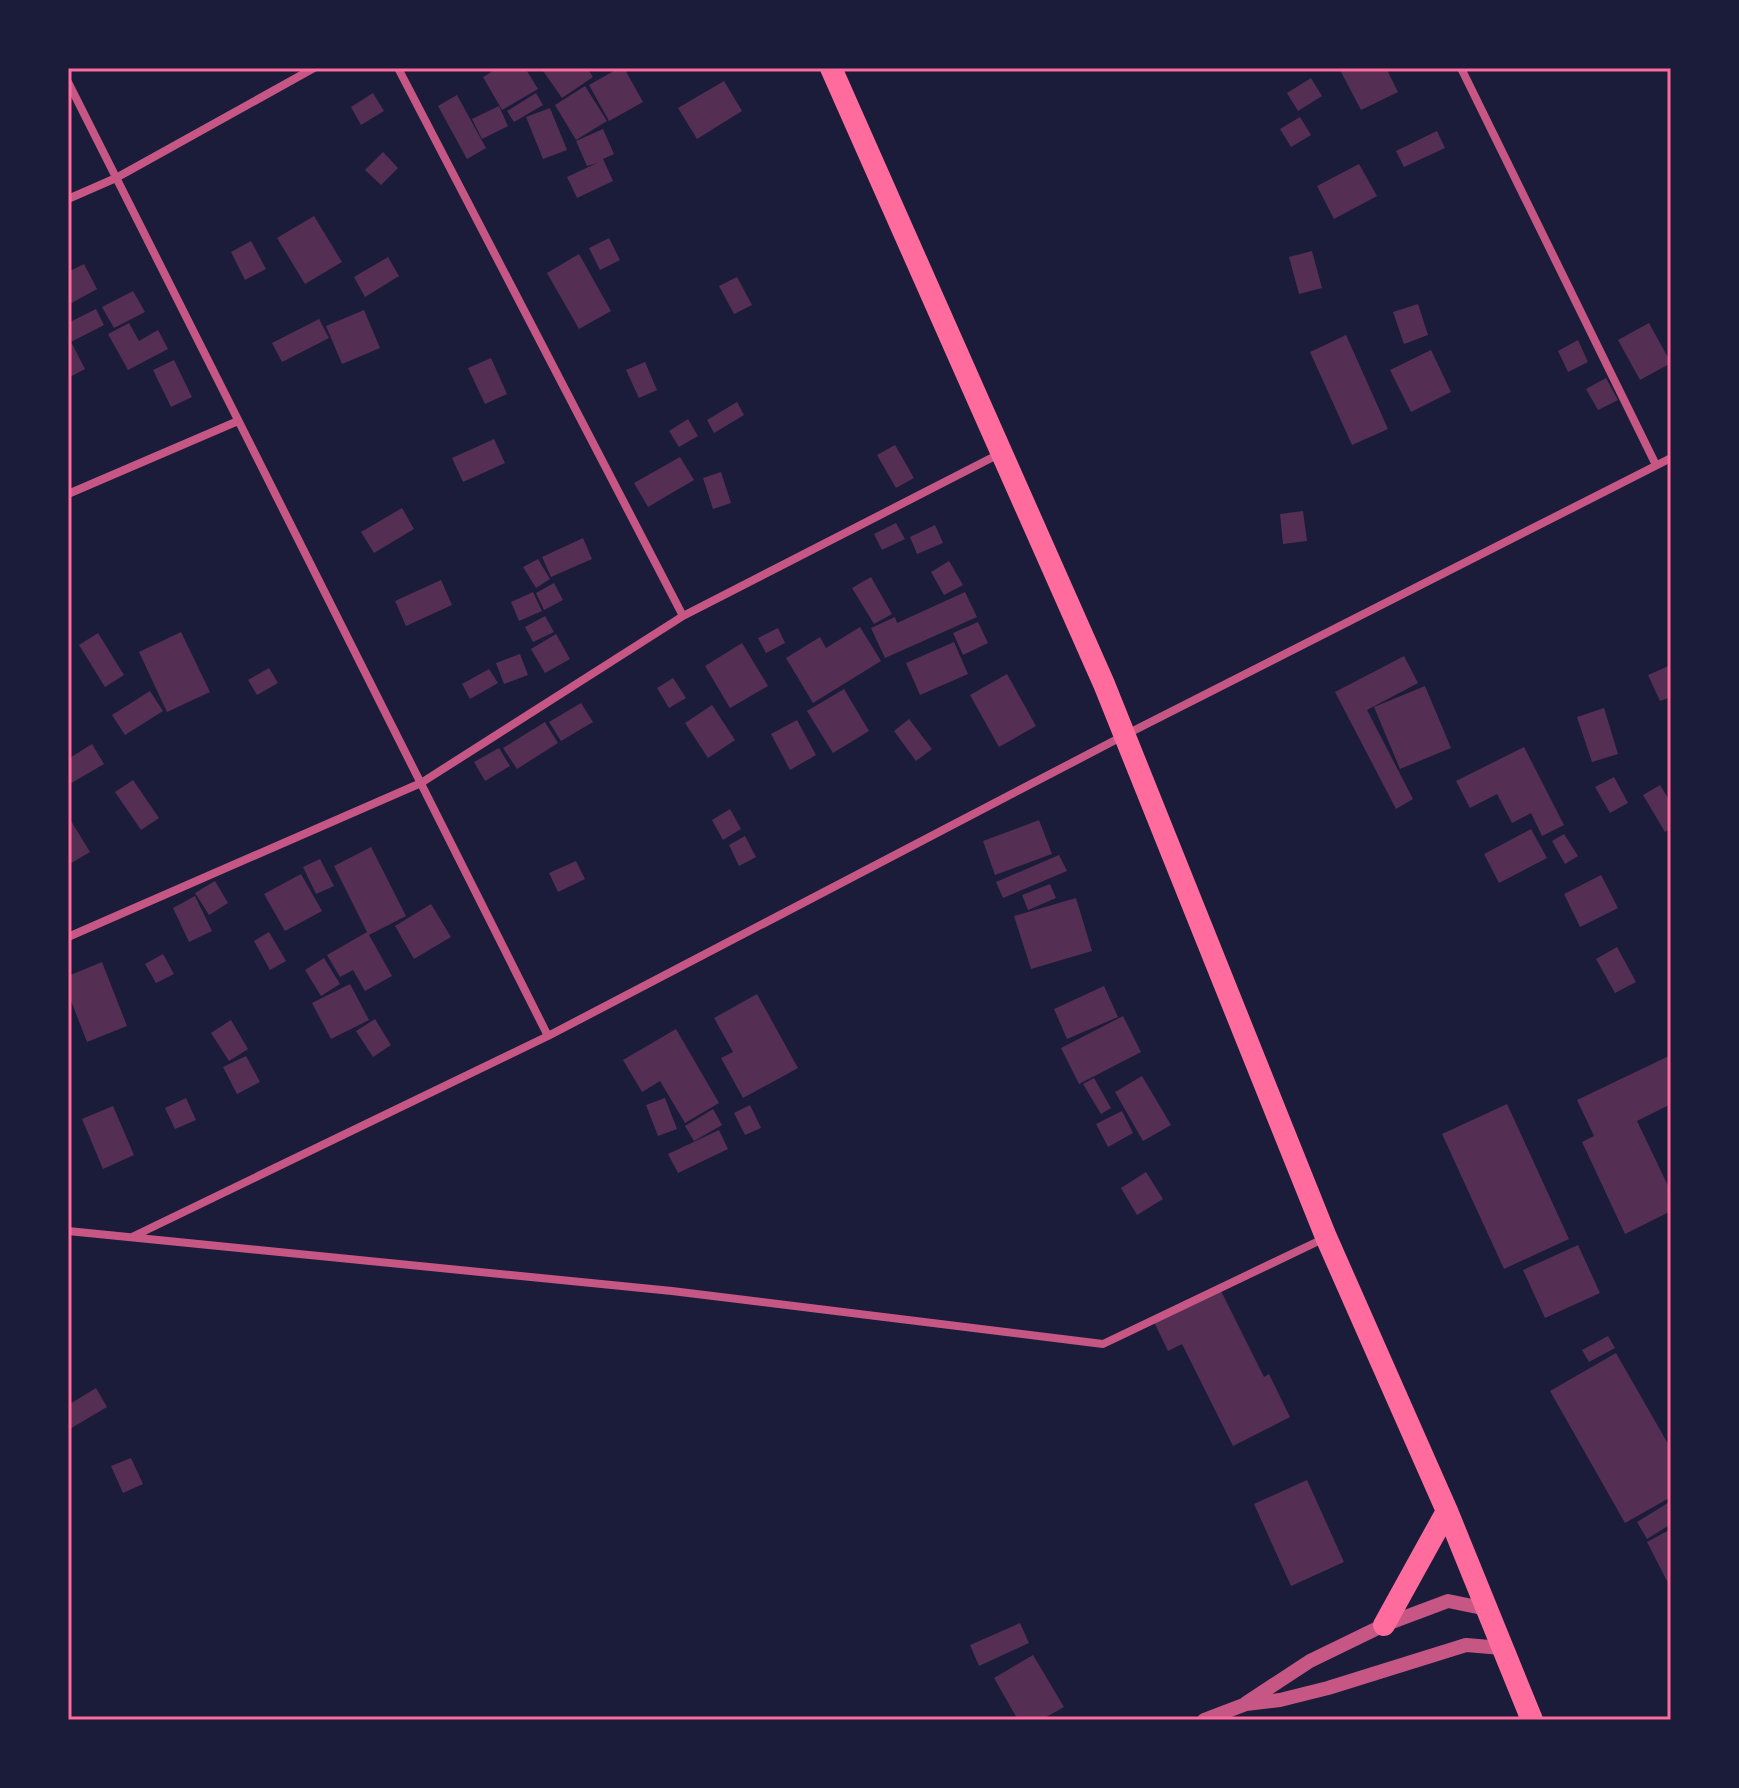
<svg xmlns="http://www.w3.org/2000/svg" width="1739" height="1788" viewBox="0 0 1739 1788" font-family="'Asap Condensed',sans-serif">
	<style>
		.building { fill: #542f53 }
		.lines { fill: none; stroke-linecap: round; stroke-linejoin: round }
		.minor { stroke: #c65784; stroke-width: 8 }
		.tertiary { stroke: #c65784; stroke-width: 14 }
		.trunk { stroke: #ff6b9d; stroke-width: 22 }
		.neatline { fill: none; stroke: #ff6b9d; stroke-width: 3 }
	</style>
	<rect width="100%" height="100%" fill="#1b1b3a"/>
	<path class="building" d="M498 68H525L538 89 502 110 483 77Z
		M541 68H587L593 77 562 98Z
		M619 68H624L643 102 609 121 589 85Z
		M1344 68H1386L1398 92 1361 110 1340 70Z
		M1311 78 1322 96 1298 111 1287 93Z
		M724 81 742 111 697 139 678 108Z
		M585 86 607 121 576 140 555 105Z
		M373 93 384 111 361 125 351 107Z
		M536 93 543 105 514 122 507 111Z
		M457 95 486 148 467 159 438 106Z
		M499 106 508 126 482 139 472 119Z
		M550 108 567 150 543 159 526 117Z
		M1300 117 1311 135 1291 147 1280 129Z
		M603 129 614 154 603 159 613 181 577 198 567 177 597 163 587 166 576 141Z
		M1437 131 1445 148 1404 167 1396 151Z
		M383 152 398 168 381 185 365 170Z
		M1359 164 1377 196 1334 219 1317 186Z
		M314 216 342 262 305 284 277 238Z
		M609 238 620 260 600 270 589 248Z
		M251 241 266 269 245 280 231 252Z
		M1312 251 1322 288 1299 294 1289 257Z
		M579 254 611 311 579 329 547 273Z
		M388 257 399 276 365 297 354 277Z
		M84 264 97 289 68 305V272Z
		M737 277 752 305 734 314 719 286Z
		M133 291 145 312 114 328 102 307Z
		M1418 304 1428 335 1404 344 1393 312Z
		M96 309 104 325 71 342 85 369 68 378V323Z
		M364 310 380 348 342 364 326 326Z
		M319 319 329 338 282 362 272 343Z
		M129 323 139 341 158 330 168 349 128 370 108 334Z
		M1649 323 1671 363 1640 380 1618 340Z
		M1346 335 1388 429 1352 445 1310 352Z
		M1578 340 1588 362 1568 372 1558 351Z
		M1431 350 1451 392 1411 412 1390 370Z
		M491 358 507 394 485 404 468 368Z
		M174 360 192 397 171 407 153 370Z
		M645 362 657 390 639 398 626 370Z
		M1606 378 1618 400 1598 410 1586 389Z
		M737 402 744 415 714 433 707 420Z
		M688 419 698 436 679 447 669 431Z
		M494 439 505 463 463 482 452 458Z
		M895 445 914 478 896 488 877 455Z
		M680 457 694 480 648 507 634 483Z
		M721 472 731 503 713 509 703 478Z
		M402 508 414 529 374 553 361 532Z
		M1303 511 1307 541 1283 544 1280 514Z
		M896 523 905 539 882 550 874 534Z
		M935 525 943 543 917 554 910 537Z
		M583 538 592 559 551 577 542 557Z
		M538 559 550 579 536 588 523 567Z
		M949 561 963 585 944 595 931 572Z
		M871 577 892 614 874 624 852 588Z
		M441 580 452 605 406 626 395 601Z
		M554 583 563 600 544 610 536 593Z
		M533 592 542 611 519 621 511 602Z
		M965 592 977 617 885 658 871 628 895 617 897 623Z
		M545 616 554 632 533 642 525 627Z
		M978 622 988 643 963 655 953 633Z
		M860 627 881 661 813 703 786 658 820 637 826 648Z
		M778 628 785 643 766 653 758 638Z
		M181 632 210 692 167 712 139 652Z
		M98 633 124 675 105 687 79 645Z
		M556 634 570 659 545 673 531 649Z
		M954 642 968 674 920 695 906 663Z
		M742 643 768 686 730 708 705 666Z
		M520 654 528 675 504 684 496 663Z
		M1404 656 1418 683 1367 710 1413 799 1396 809 1335 692Z
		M1671 665V697L1660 701 1648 675Z
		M269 668 278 683 257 695 248 680Z
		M489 669 498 683 470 699 462 684Z
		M1007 674 1036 726 999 747 970 695Z
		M673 678 686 698 669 708 657 688Z
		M1425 686 1451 748 1400 769 1374 707Z
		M844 689 869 731 833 753 807 711Z
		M150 691 163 711 125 735 112 715Z
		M581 703 593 722 561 741 549 722Z
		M712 705 735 740 708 758 685 723Z
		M1604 708 1618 754 1592 762 1577 717Z
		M909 719 932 749 916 761 894 731Z
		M797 720 816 755 790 770 771 734Z
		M545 722 558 743 517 769 503 748Z
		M92 744 104 764 68 785V759Z
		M1524 747 1564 825 1542 836 1531 813 1512 823 1497 794 1470 808 1456 781Z
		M499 748 510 766 485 781 474 762Z
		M1614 777 1628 803 1610 813 1595 787Z
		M133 780 159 818 141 830 115 792Z
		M1660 785 1671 803V828L1665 832 1643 795Z
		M730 809 741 829 723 840 712 820Z
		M68 816 90 852 68 865Z
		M1039 820 1052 854 995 875 983 841Z
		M1531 829 1547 858 1499 883 1484 854Z
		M1564 834 1578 856 1565 864 1552 841Z
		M745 836 756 857 739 866 729 845Z
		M371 847 406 916 369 935 392 976 365 991 353 970 340 977 327 955 367 932 334 866Z
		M1059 855 1067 871 1003 898 996 882Z
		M320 859 334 886 316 894 303 867Z
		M576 861 585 879 558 892 549 873Z
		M301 874 322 911 285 931 264 894Z
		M1601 875 1618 908 1580 927 1564 894Z
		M215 881 228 903 209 915 195 893Z
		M1050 884 1056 898 1028 910 1022 895Z
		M195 896 212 931 189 942 173 908Z
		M1076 898 1092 951 1031 969 1014 916Z
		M431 904 451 937 414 959 395 926Z
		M269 932 286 961 270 970 254 941Z
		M1617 947 1636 982 1615 993 1596 959Z
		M163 954 174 974 156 983 145 964Z
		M324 958 340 984 321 996 305 970Z
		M102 962 127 1026 87 1042 68 993V976Z
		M350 984 369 1020 331 1039 312 1003Z
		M1104 986 1118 1017 1067 1039 1054 1009Z
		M757 994 798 1068 743 1098 721 1058 733 1052 714 1018Z
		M1123 1016 1141 1052 1079 1084 1061 1048Z
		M375 1019 391 1045 373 1057 356 1031Z
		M231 1020 248 1049 229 1061 211 1033Z
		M676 1029 719 1103 685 1123 660 1081 642 1092 623 1060Z
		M1671 1055V1104L1637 1121 1671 1192V1211L1625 1234 1582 1142 1594 1136 1577 1100Z
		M246 1056 260 1082 237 1094 223 1067Z
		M1142 1076 1171 1125 1143 1141 1115 1092Z
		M1094 1078 1111 1108 1101 1114 1083 1084Z
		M186 1098 196 1120 175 1129 165 1108Z
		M665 1098 677 1129 658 1136 646 1105Z
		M1507 1104 1569 1239 1504 1269 1442 1134Z
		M750 1105 761 1128 745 1135 734 1113Z
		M113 1106 134 1155 103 1169 82 1119Z
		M713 1109 722 1125 694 1141 685 1126Z
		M1122 1111 1133 1133 1108 1147 1096 1124Z
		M719 1130 728 1149 678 1173 668 1154Z
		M1146 1172 1163 1199 1137 1215 1121 1188Z
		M1578 1245 1600 1293 1545 1318 1523 1270Z
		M1220 1289 1264 1377 1269 1374 1290 1417 1233 1446 1182 1344 1168 1351 1154 1322Z
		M1608 1336 1615 1348 1589 1362 1582 1350Z
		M1616 1353 1671 1449V1497L1625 1523 1550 1391Z
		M96 1388 107 1407 68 1430V1405Z
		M131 1458 143 1484 123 1493 111 1466Z
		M1307 1480 1344 1562 1291 1586 1254 1504Z
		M1671 1501V1524L1647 1539 1637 1522Z
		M1671 1529V1579L1667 1581 1647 1542Z
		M1020 1623 1029 1643 979 1666 970 1645Z
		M1033 1655 1064 1707 1041 1720H1018L994 1678Z"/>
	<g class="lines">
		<path class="minor" d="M398 68 683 616
			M1461 68 1656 465
			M68 82 548 1036
			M68 199 116 178 314 68
			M68 494 238 421
			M68 937 421 783 683 616 1001 453
			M68 1231 672 1291 1103 1344 1325 1238
			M132 1237 548 1036 1125 735 1671 458"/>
		<path class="tertiary" d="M1246 1703 1310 1661 1384 1625 1448 1601 1487 1609
			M1204 1720 1246 1704 1280 1700 1328 1688 1466 1645 1502 1648"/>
		<path class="trunk" d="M831 68 1104 684 1326 1237 1447 1511 1532 1720
			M1384 1625 1447 1511"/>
	</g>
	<rect width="1739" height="1788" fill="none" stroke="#1b1b3a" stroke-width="140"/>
	<rect x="70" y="70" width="1599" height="1648" class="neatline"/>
</svg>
